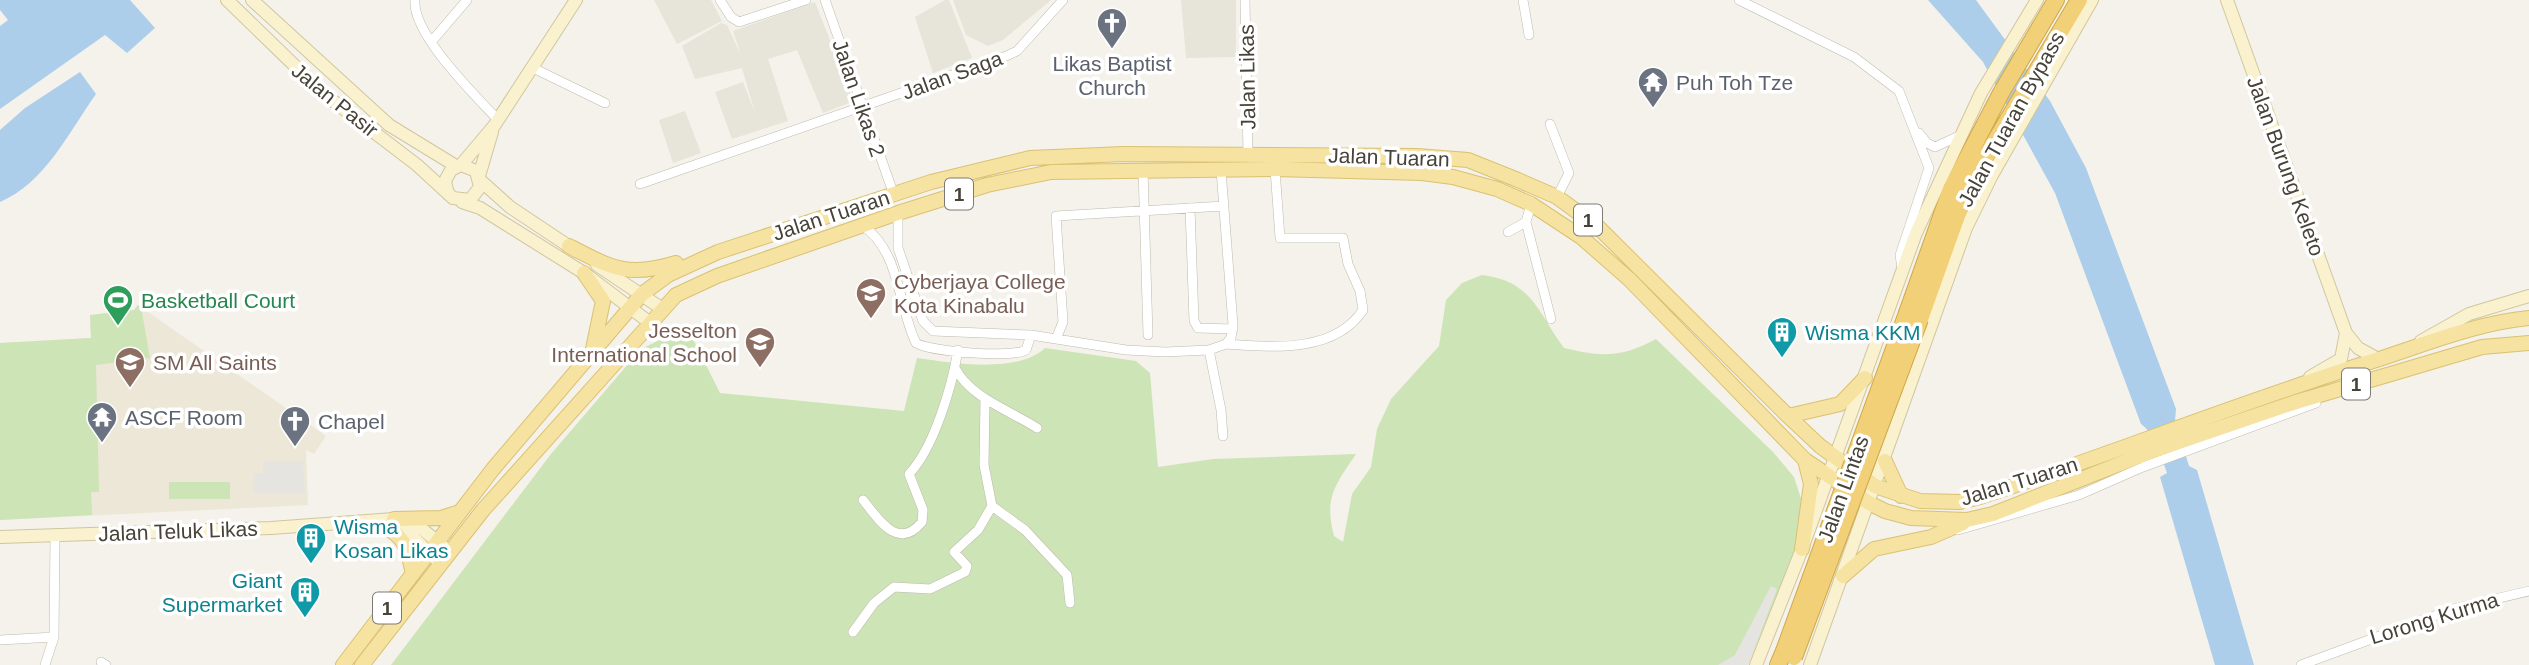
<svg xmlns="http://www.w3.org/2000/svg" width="2529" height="665" viewBox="0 0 2529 665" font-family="Arial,sans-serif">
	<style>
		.residential { fill: #e7e4d9 }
		.education { fill: #ece7d6 }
		.green { fill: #cde4b7 }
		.parking { fill: #e6e4e1 }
		.water { fill: #acceeb }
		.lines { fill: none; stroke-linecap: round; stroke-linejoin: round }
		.street-casing { stroke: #bfbaae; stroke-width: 10 }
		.secondary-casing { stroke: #d0c69e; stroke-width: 14 }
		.primary-casing { stroke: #dac172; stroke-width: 16 }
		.highway-casing { stroke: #d1a747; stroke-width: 18 }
		.street { stroke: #fff; stroke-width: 9 }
		.secondary { stroke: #faf2ce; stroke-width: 12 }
		.primary { stroke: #f6e3a1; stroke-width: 14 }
		.highway { stroke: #f2d077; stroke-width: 16 }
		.highway-bridge-casing { stroke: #d1a747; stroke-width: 18; stroke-linecap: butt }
		.highway-bridge { stroke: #f2d077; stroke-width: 16 }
		.labels { text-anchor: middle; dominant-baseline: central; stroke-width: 7; stroke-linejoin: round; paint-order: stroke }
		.shield { fill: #fff; stroke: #7e7b74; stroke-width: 2 }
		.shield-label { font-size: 19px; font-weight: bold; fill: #474339 }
		.worship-label { font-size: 21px; fill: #5b616d; stroke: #fff; text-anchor: start }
		.street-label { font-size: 21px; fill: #474339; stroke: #fff }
		.education-label { font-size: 21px; fill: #785e54; stroke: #fff; text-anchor: start }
		.leisure-label { font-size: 21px; fill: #27864d; stroke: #fff; text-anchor: start }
		.culture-label { font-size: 21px; fill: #0d838f; stroke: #fff; text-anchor: start }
	</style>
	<rect width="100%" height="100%" fill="#f4f2eb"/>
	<path class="residential" d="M654 0H711L722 21 677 44Z
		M945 0H949L972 58 933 73 915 17Z
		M953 0H1051L1003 40 988 46 966 35Z
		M1181 0H1236V57L1186 58Z
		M815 2 854 101 823 113 797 50 768 59 788 121 732 139 715 92 743 82 755 113 742 68 695 79 682 46 721 23 727 25 741 55 733 31Z
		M685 111 701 153 673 163 659 120Z"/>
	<path class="education" d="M138 305 326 436 314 454 306 450 308 505 0 520V343L91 338 90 315 134 310Z"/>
	<path class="green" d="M1482 275C1532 281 1537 311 1564 348 1602 357 1621 358 1656 339L1773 452 1794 477 1805 511 1799 542 1748 665H391L551 454 641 349 687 327 720 393 904 411 917 358C952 363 1018 374 1045 348L1136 361 1150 373 1158 467 1213 459 1356 454C1335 485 1324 498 1334 536L1343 542 1352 494 1371 467 1377 429 1391 399 1439 346 1446 300 1462 283Z
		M138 305 141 307 150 358 96 365 99 492H91L92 515 0 520V343L91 338 90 315 134 310Z
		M169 482H230V499H169Z"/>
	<path class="parking" d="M263 461H303L305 493H254V473H263Z
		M1771 586 1777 589 1748 665H1718L1735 655Z"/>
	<path class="water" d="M0 0H130L155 28 127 53 105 35 0 109V26L8 20 0 10Z
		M1928 0H1976L2050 101 2086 168 2176 409 2175 421 2189 466 2197 470 2254 665H2215L2160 477 2167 473C2162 458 2155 434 2141 424L2055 193 1983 62Z
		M80 72 96 94C69 132 45 183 0 202V130L25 108Z"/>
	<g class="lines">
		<g class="street-casing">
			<path id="street" d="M415 0C412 34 475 95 498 120
				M720 0 731 17 739 22 806 0
				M825 0 894 195
				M1245 0 1248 155
				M1523 0 1529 35
				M1739 0 1854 57 1899 91 1929 168 1900 255 1902 268
				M432 41 467 0
				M531 67 605 103
				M1550 124 1569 173 1557 197
				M1919 133 1927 143 1935 147 1959 136
				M1143 169 1148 335
				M640 184 1004 57 1017 51 1063 0
				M1190 208 1194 321 1198 328 1233 329
				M898 213V248L923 321 933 331 1031 335 1126 350 1165 352 1209 350 1226 344 1231 338 1233 325 1221 170
				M1526 222 1551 319
				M862 225C901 252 897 304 916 343 931 352 1012 358 1026 350L1031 335
				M1508 232 1526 222 1531 204
				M1056 339 1063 322 1056 216 1224 206
				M1226 344C1270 347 1334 354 1363 310L1360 291 1348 264 1343 238H1280L1275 169
				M1209 350 1221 410 1223 436
				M955 368C971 398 1009 410 1037 428
				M985 399 984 465 992 506 1025 530 1067 575 1070 603
				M863 500C879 520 898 551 922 522L923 510 909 474C934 448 952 386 958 350
				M1958 530 2079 495 2143 467 2316 403
				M853 632 874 603 894 587 930 589 965 572 967 566 954 552 978 530 992 506
				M0 640 54 637
				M101 662 106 665
				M45 665 54 637 55 535
				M2301 665 2453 609 2529 591"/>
		</g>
		<g class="secondary-casing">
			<path id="secondary" d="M227 0 324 94 417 165 453 198 470 200 480 187 476 171 461 165 451 170 445 181 448 194
				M252 0 389 125 456 166
				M2227 0 2346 333 2358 348 2378 359
				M461 165 494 126 576 0
				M479 176 492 132
				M481 181 510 207 576 251
				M462 202 480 208 584 273 649 322
				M597 265 661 308
				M2421 341 2469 314 2529 296
				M2310 377 2341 359 2346 333
				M388 527 409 533 441 564
				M0 537 271 528 394 519 416 524 445 548
				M1756 665 1802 549 1916 233 1981 93 2037 0
				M1810 665 1966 228 1992 175 2092 0"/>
		</g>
		<g class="primary-casing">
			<path id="primary" d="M569 246C611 268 628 278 676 263
				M584 273 603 301 593 349
				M1788 416 1840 404 1865 378
				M1885 461 1901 496
				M394 519 441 518 460 512
				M384 527C406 536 408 552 413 574
				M1802 549 1811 484 1805 460
				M1843 576 1874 549 1931 537 1963 523
				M343 665 493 469 642 294 668 275 718 252 931 182 1030 158 1124 154 1417 156 1468 160 1518 180 1557 197 1598 227 1788 416 1820 446 1875 486 1920 501 1960 502 1980 497C2113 454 2243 401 2376 360 2426 344 2476 323 2529 318
				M362 665 483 510 676 295 717 276 898 213 987 185 1051 172 1275 169 1422 173 1453 177 1497 189 1531 204 1581 237 1629 279 1805 460 1869 503 1885 511 1911 518 1967 520 1993 514 2155 450 2296 402 2482 347 2529 343"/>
		</g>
		<g class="highway-casing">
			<path id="highway" d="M1907 313 1951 189 2001 93 2056 0
				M1920 319 1959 210 1976 173 2079 0
				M1778 665 1784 651"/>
		</g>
		<use href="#street" class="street"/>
		<use href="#secondary" class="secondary"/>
		<use href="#primary" class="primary"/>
		<use href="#highway" class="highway"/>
		<g class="highway-bridge-casing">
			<path id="highway-bridge" d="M1784 651 1907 313
				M1794 657 1920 319"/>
		</g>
		<use href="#highway-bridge" class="highway-bridge"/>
	</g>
	<defs>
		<g id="church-pin" transform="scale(1.575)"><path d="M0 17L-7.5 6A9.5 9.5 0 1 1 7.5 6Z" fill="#6b7280" stroke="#fff"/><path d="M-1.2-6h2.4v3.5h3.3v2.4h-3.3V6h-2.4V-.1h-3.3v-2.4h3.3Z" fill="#fff"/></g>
		<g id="temple-pin" transform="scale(1.575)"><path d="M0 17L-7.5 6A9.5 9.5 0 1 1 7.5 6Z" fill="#6b7280" stroke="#fff"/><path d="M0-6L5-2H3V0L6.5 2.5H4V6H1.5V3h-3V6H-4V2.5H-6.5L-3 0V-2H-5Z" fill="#fff"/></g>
		<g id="university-pin" transform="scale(1.575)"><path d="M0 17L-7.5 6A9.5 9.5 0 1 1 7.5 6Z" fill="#8d6e63" stroke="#fff"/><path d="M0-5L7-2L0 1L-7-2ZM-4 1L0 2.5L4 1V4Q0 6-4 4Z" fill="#fff"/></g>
		<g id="stadium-pin" transform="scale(1.575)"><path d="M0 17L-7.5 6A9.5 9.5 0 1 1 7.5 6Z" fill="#2e9e5b" stroke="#fff"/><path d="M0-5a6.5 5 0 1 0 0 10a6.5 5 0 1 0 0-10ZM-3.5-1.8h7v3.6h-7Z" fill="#fff"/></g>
		<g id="building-pin" transform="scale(1.575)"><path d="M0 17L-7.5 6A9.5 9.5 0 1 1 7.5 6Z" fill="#0f9aa8" stroke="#fff"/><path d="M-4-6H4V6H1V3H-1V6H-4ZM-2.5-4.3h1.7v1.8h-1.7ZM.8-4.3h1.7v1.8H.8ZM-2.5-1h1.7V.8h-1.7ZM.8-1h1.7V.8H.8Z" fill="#fff"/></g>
		<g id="school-pin" transform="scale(1.575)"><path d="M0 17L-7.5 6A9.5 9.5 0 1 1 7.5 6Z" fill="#8d6e63" stroke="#fff"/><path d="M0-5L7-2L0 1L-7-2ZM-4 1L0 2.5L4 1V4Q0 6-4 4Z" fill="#fff"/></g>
	</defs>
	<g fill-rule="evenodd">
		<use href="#church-pin" x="1112" y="23"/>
		<use href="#temple-pin" x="1653" y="82"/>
		<use href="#university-pin" x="871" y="293"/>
		<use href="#stadium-pin" x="118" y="300"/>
		<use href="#building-pin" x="1782" y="332"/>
		<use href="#school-pin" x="760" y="342"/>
		<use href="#school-pin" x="130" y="362"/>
		<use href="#temple-pin" x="102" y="417"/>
		<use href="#church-pin" x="295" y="421"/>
		<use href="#building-pin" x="311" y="538"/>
		<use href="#building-pin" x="305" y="592"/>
	</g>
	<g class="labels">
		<g class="shield">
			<rect x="945" y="178.5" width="28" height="31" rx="5"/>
			<rect x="1574" y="204.5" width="28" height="31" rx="5"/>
			<rect x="2342" y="368.5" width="28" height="31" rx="5"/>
			<rect x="373" y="592.5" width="28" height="31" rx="5"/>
		</g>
		<g class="shield-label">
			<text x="959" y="194">1</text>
			<text x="1588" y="220">1</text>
			<text x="2356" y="384">1</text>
			<text x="387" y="608">1</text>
		</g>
		<g class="worship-label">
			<text x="1112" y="63" text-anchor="middle">Likas Baptist<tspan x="1112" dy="24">Church</tspan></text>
			<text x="1676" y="82">Puh Toh Tze</text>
			<text x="125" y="417">ASCF Room</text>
			<text x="318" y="421">Chapel</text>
		</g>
		<g class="street-label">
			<text transform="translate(952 75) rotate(-20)">Jalan Saga</text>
			<text transform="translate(1247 77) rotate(-91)">Jalan Likas</text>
			<text transform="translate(859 98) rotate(71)">Jalan Likas 2</text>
			<text transform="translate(335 100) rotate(39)">Jalan Pasir</text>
			<text transform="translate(2011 119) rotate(-61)">Jalan Tuaran Bypass</text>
			<text transform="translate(1389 157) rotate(2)">Jalan Tuaran</text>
			<text transform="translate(2286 166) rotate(70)">Jalan Burung Keleto</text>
			<text transform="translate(831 215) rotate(-18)">Jalan Tuaran</text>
			<text transform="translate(2019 481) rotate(-17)">Jalan Tuaran</text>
			<text transform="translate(1843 489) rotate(-70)">Jalan Lintas</text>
			<text transform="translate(178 531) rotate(-2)">Jalan Teluk Likas</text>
			<text transform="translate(2434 618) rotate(-17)">Lorong Kurma</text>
		</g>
		<g class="education-label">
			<text x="894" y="281">Cyberjaya College<tspan x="894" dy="24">Kota Kinabalu</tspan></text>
			<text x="737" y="330" text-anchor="end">Jesselton<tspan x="737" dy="24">International School</tspan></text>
			<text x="153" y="362">SM All Saints</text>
		</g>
		<g class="leisure-label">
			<text x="141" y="300">Basketball Court</text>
		</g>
		<g class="culture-label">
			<text x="1805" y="332">Wisma KKM</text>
			<text x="334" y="526">Wisma<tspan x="334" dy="24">Kosan Likas</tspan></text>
			<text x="282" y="580" text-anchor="end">Giant<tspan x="282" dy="24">Supermarket</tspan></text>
		</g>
	</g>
</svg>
